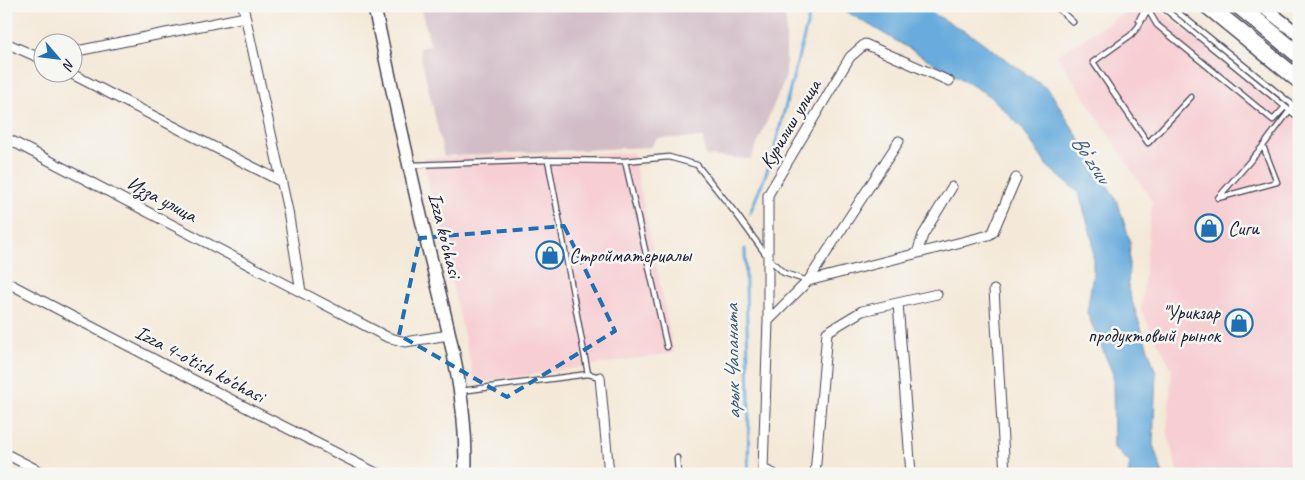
<svg xmlns="http://www.w3.org/2000/svg" width="1305" height="480" viewBox="0 0 1305 480" font-family="Caveat,sans-serif">
	<style>
		.built { fill: #f7cfd3 }
		.industrial { fill: #d2bdc7 }
		.water { fill: #67abdc; stroke: #44668c }
		.lines { fill: none; stroke-linecap: round; stroke-linejoin: round }
		.stream { stroke: #67abdc; stroke-width: 3 }
		.lane-casing { stroke: #424053; stroke-width: 7 }
		.street-casing { stroke: #424053; stroke-width: 11 }
		.secondary-casing { stroke: #424053; stroke-width: 15 }
		.highway-casing { stroke: #424053; stroke-width: 19 }
		.lane { stroke: #fff; stroke-width: 4.5 }
		.street { stroke: #fff; stroke-width: 9 }
		.secondary { stroke: #fff; stroke-width: 12 }
		.highway { stroke: #fff; stroke-width: 16 }
		.marked { fill: none; stroke: #1f6fb2; stroke-width: 4; stroke-dasharray: 10 6; stroke-linejoin: round }
		.labels { text-anchor: middle; dominant-baseline: central; stroke-width: 5; stroke-linejoin: round; paint-order: stroke }
		.street-label { font-size: 20px; fill: #22223b; stroke: #f6f6f2 }
		.poi-label { font-size: 20px; fill: #22223b; stroke: #f6f6f2; text-anchor: start }
		.water-label { font-size: 21px; font-style: italic; fill: #3e597b; stroke: #f6f6f2 }
	</style>
	<rect width="100%" height="100%" fill="#f6f6f2"/>
	<filter id="ink" filterUnits="userSpaceOnUse"><feTurbulence type="fractalNoise" baseFrequency=".02" numOctaves="2"/><feDisplacementMap in="SourceGraphic" scale="10" xChannelSelector="R" yChannelSelector="G"/><feConvolveMatrix kernelMatrix="1 2 1 2 8 2 1 2 1" color-interpolation-filters="sRGB"/></filter>
	<filter id="wash" filterUnits="userSpaceOnUse"><feTurbulence type="fractalNoise" baseFrequency=".0096" numOctaves="4" result="noise"/><feDisplacementMap in="SourceGraphic" scale="20" xChannelSelector="R" yChannelSelector="G"/><feGaussianBlur stdDeviation="1.12" result="paint"/><feColorMatrix in="noise" values="0 0 0 0 0 0 0 0 0 0 0 0 0 0 0 0 0 1.4 0 .05"/><feComposite in="paint" operator="in"/></filter>
	<g filter="url(#wash)">
		<rect width="100%" height="100%" fill="#f4e9d8"/>
		<path class="built" d="M1135 6H1154L1299 122V474H1178L1167 431 1172 369 1141 311 1152 201 1057 55Z
			M633 153 674 353 475 383 423 158Z"/>
		<path class="industrial" d="M420 6H777L786 19V76L751 159 705 156 703 138H657L651 147 444 156 419 48 431 45Z"/>
		<path class="water" d="M837 6H920L975 37 1050 91 1117 201 1130 241 1128 289 1156 373 1153 445 1163 474H1128L1130 463 1114 448 1113 374 1087 313 1093 273V242L1079 193 1047 166 1022 128 990 96Z"/>
		<g class="lines">
			<path class="stream" d="M750 213 771 161 812 6
				M745 249 749 398 748 474"/>
		</g>
	</g>
	<g filter="url(#ink)">
		<g class="lines">
			<g class="lane-casing">
				<path id="lane" d="M1055 6 1073 22
					M1150 6 1138 27 1131 35 1093 62 1148 143 1191 97
					M1161 6 1299 118
					M1170 6 1299 110
					M1148 10 1157 25 1273 120 1285 107
					M1139 20 1146 6
					M1263 146 1277 182 1218 198 1263 146 1293 106
					M548 160 588 374
					M625 161 667 347
					M412 165 548 160 625 161 669 157 697 165 737 215 769 259 784 273 808 281
					M461 391 588 374 600 377
					M677 458 678 474"/>
			</g>
			<g class="street-casing">
				<path id="street" d="M243 6 288 211 301 292
					M6 43 42 59
					M72 52 245 17
					M68 72 282 182
					M6 138 387 337 405 342 449 335
					M917 253 923 235 952 187
					M808 281 989 235 993 232 1016 178
					M6 282 255 412 378 474
					M994 290 1005 474
					M898 303 911 474
					M768 321 808 281 899 141
					M600 377 609 474
					M6 454 45 474
					M774 474 763 469 768 321V195L850 57 865 44 949 81
					M815 474 827 332 862 311 937 294"/>
			</g>
			<g class="secondary-casing">
				<path id="secondary" d="M374 6C391 84 408 162 426 239 444 313 469 397 465 474
					M1262 6 1299 35"/>
			</g>
			<g class="highway-casing">
				<path id="highway" d="M1208 6 1299 80
					M1239 6 1299 55"/>
			</g>
			<use href="#lane" class="lane"/>
			<use href="#street" class="street"/>
			<use href="#secondary" class="secondary"/>
			<use href="#highway" class="highway"/>
		</g>
	</g>
	<path class="marked" d="M564 226 615 331 507 397 399 335 420 238Z"/>
	<defs>
		<g id="shop-ring" transform="scale(1.4375)"><circle r="9.5" fill="#f6f6f2" stroke="#1f6fb2" stroke-width="1.5"/><path d="M-5-2.5h2.3a2.7 3.5 0 0 1 5.4 0H5L5.5 6h-11ZM-1.5-2.5h3a1.5 2.3 0 0 0-3 0Z" fill="#1f6fb2"/></g>
	</defs>
	<g fill-rule="evenodd">
		<use href="#shop-ring" x="1209" y="228"/>
		<use href="#shop-ring" x="550" y="255"/>
		<use href="#shop-ring" x="1239" y="323"/>
	</g>
	<g class="labels">
		<g class="street-label">
			<text transform="translate(790 124) rotate(-59)">Курилиш улица</text>
			<text transform="translate(162 199) rotate(28)">Изза улица</text>
			<text transform="translate(445 235) rotate(76)">Izza ko'chasi</text>
			<text transform="translate(200 364) rotate(28)">Izza 4-o'tish ko'chasi</text>
		</g>
		<g class="poi-label">
			<text x="1228" y="228">Сиги</text>
			<text x="569" y="255">Стройматериалы</text>
			<text x="1220" y="312" text-anchor="end">"Урикзар<tspan x="1220" dy="23">продуктовый рынок</tspan></text>
		</g>
		<g class="water-label">
			<text transform="translate(1091 159) rotate(56)">Boʻzsuv</text>
			<text transform="translate(732 362) rotate(-91)">арык Чапаната</text>
		</g>
	</g>
	<rect width="1305" height="480" fill="none" stroke="#f6f6f2" stroke-width="25"/>
	<g transform="translate(58 58) rotate(118)"><circle r="24" fill="#f6f6f2" stroke="#a1a1a9"/>
	<path d="M0-4L9 19L0 12L-9 19Z" fill="#1f6fb2"/>
	<text y="-8" font-size="14" font-weight="bold" text-anchor="middle" fill="#22223b">N</text>
	</g>
</svg>
